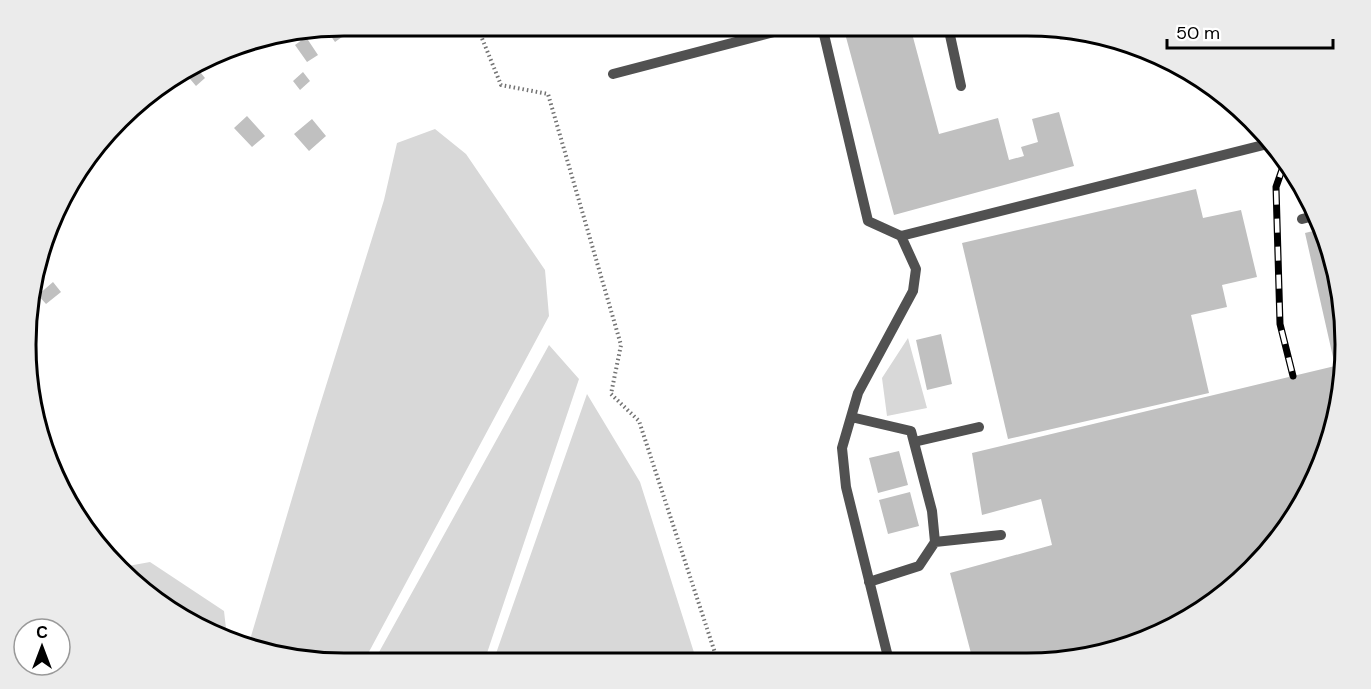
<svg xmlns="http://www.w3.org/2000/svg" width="1371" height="689" viewBox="0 0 1371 689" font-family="'DM Sans',sans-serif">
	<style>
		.green { fill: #d8d8d8 }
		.building { fill: #c0c0c0 }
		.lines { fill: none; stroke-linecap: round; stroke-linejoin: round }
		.path { stroke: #737373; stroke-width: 4; stroke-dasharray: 1.5 3; stroke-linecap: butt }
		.service { stroke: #515151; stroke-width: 10 }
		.rail-casing { stroke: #000; stroke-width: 7 }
		.rail { stroke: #fff; stroke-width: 4.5; stroke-dasharray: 14; stroke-linecap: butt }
		.rim { fill: none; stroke: #000; stroke-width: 3 }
	</style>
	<rect width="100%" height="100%" fill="#fff"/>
	<path class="green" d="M435 129 466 154 545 270 549 316 363 663H324L249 643 315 421 384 200 397 143Z
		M908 338 927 408 887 416 882 378Z
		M549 345 579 379 484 662 373 663Z
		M587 394 640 482 697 662H493Z
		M150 562 224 611 227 637 204 631 117 568Z"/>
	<path class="building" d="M345 26 349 32 335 42 326 29Z
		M843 26H910L939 134 998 118 1009 160 1024 156 1021 147 1038 142 1032 119 1059 112 1074 166 894 215Z
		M1058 29 1081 35 1060 40Z
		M306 37 318 55 307 62 295 45Z
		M196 67 205 78 196 86 185 73Z
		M303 72 310 81 300 90 293 81Z
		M247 116 265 136 252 147 234 128Z
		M312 119 326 136 309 151 294 134Z
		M1196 189 1203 218 1241 210 1257 277 1222 285 1227 307 1191 315 1209 393 1008 439 962 243Z
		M1321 229 1328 242 1345 365 1313 485 1267 555 1204 610 1129 646 1068 661H973L950 573 1052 545 1041 499 982 515 972 453 1335 366 1305 233Z
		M53 282 61 292 46 304 38 295Z
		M941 334 952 384 927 390 916 340Z
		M899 451 908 485 878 493 869 458Z
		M910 492 919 526 888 534 879 500Z"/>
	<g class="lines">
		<path class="path" d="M477 26 501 85 548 94 621 345 611 394 639 421 718 662"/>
		<path class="service" d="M822 26 868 221 901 236 916 269 913 291 858 393 842 448 846 487 889 661
			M948 26 961 86
			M613 74 797 26
			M1302 219 1314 216
			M901 236 1271 143
			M851 417 911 431 932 511 935 542 919 566 869 582
			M914 442 979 427
			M935 542 1001 535"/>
		<g class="rail-casing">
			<path id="rail" d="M1284 164 1276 187 1280 324 1293 376"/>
		</g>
		<use href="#rail" class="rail"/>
	</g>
	<path d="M0 0H1371V689H0ZM344 36H1027A308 308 0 0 1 1335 344V345A308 308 0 0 1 1027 653H344A308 308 0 0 1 36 345V344A308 308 0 0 1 344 36Z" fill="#ebebeb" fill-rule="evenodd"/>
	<path class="rim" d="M344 36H1027A308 308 0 0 1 1335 344V345A308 308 0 0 1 1027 653H344A308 308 0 0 1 36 345V344A308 308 0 0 1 344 36Z"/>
	<g transform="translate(42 647)"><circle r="28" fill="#ffffff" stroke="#999999" stroke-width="1.5"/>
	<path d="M0-4.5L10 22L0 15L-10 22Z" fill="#000000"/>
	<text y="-9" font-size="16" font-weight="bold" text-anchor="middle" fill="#000000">С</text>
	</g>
	<path d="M1167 39v9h166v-9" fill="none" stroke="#000000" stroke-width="3"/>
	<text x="1176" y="39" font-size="18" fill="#000000" stroke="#ffffff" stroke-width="4.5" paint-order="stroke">50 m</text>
</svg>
